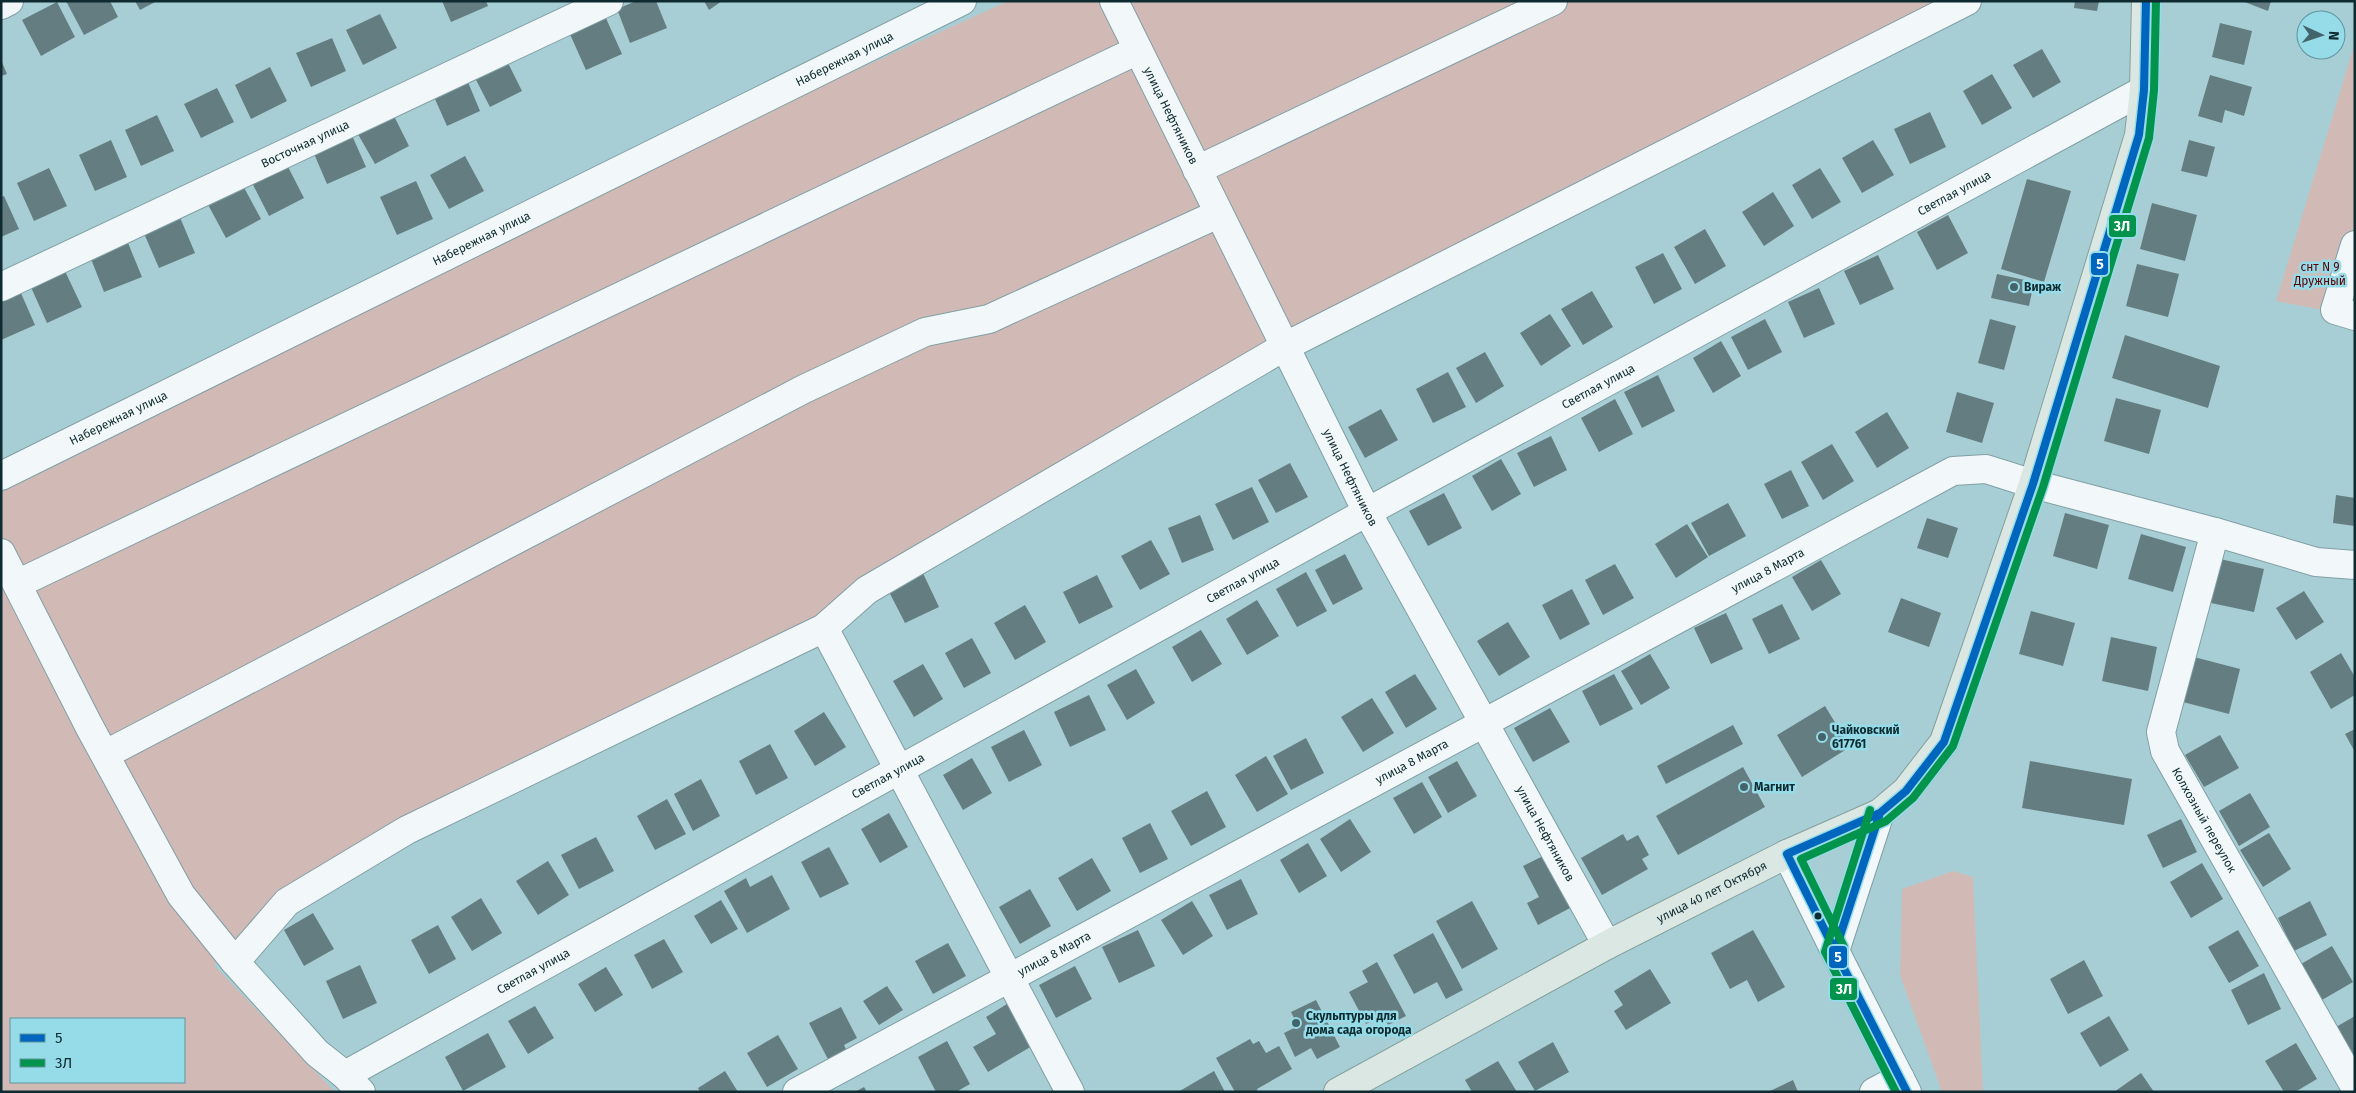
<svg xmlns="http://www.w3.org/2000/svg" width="2356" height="1093" viewBox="0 0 2356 1093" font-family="'Fira Sans',sans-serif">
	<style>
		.green { fill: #d1bab6; fill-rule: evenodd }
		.building { fill: #647d81 }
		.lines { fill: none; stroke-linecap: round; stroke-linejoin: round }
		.minor-casing { stroke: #809fa5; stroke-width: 30 }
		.major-casing { stroke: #83a09c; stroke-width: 30 }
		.minor { stroke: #f2f8f9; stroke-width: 28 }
		.major { stroke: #dbe7e3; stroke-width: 28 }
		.bus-1-casing { stroke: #95dbe8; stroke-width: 11 }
		.bus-2-casing { stroke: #95dbe8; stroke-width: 11 }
		.bus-1 { stroke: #0065bd; stroke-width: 8 }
		.bus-2 { stroke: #02944c; stroke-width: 8 }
		.poi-dot { fill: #43646a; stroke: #95dbe8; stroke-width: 2 }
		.bus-dot { fill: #0d2b30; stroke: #95dbe8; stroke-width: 2 }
		.labels { text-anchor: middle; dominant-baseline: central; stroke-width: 5; stroke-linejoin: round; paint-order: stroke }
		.street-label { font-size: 12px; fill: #0d2b30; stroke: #95dbe8 }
		.park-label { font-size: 12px; fill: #5c0000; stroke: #95dbe8 }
		.poi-label { font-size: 12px; font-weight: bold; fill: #0d2b30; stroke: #95dbe8; text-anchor: start }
		.line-badge { stroke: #95dbe8; stroke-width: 2 }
		.badge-label { font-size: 14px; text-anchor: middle; font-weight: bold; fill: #fff }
	</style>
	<rect width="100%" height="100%" fill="#a8ced5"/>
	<path class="green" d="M1008 1H1951L818 616 367 840 296 880 214 965 335 1092H1V487L602 186ZM11 1019H184V1082H11Z
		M2355 43V316L2276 301Z
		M1953 871 1973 877 1983 1092H1942L1900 975 1902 889Z"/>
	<path class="building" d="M66 1H110L118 17 84 35Z
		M135 1H157L140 10Z
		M442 1H486L488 6 451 22Z
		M636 1H656L667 28 630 43 617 9Z
		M704 1H722L709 10Z
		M2075 1H2099L2097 11 2074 8Z
		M2242 1H2271L2268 11Z
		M57 2 75 37 41 56 22 20Z
		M380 14 397 48 363 65 346 30Z
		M605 16 622 54 586 70 569 32Z
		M2220 23 2252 31 2244 65 2212 57Z
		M332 38 346 71 311 87 296 53Z
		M2042 49 2061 82 2033 98 2013 65Z
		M505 57 522 91 490 107 473 74Z
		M1 60 7 74 1 76Z
		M270 67 287 101 251 119 235 85Z
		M1992 74 2012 108 1982 125 1963 91Z
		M465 75 480 111 447 126 431 90Z
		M2210 75 2252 87 2244 116 2225 110 2222 123 2198 116Z
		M217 88 234 122 201 138 184 104Z
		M391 110 409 146 375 164 355 129Z
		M1930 112 1946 147 1910 164 1894 129Z
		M157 115 174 151 141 166 125 130Z
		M350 131 366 167 327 184 312 149Z
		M111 140 127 177 95 191 79 155Z
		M1873 140 1894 175 1862 193 1842 158Z
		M2189 140 2215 147 2207 177 2181 171Z
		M465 156 484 191 449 209 430 175Z
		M285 161 304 198 269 216 250 179Z
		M49 168 67 206 34 221 17 183Z
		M1820 168 1841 202 1812 219 1792 185Z
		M2027 179 2071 191 2044 282 2001 269Z
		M416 181 433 219 397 235 380 197Z
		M241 182 261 219 226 238 206 201Z
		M1773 192 1794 226 1764 246 1742 212Z
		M4 196 19 229 1 237V197Z
		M2152 203 2197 215 2185 261 2140 249Z
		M179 215 195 253 159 268 143 231Z
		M1948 215 1968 253 1937 270 1917 232Z
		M1705 229 1726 266 1695 284 1674 247Z
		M128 243 142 277 104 292 91 259Z
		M1663 253 1682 289 1654 304 1635 267Z
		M1878 255 1894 289 1860 305 1844 271Z
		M2137 264 2179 274 2168 317 2126 306Z
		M64 269 82 307 47 323 30 285Z
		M1997 274 2034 282 2029 306 1991 298Z
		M1819 288 1835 324 1804 338 1788 302Z
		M20 291 35 325 1 340V299Z
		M1592 291 1613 327 1583 345 1561 309Z
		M1550 314 1571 346 1541 366 1520 333Z
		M1765 319 1782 352 1748 370 1731 337Z
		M1990 319 2016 326 2004 370 1978 363Z
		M2125 335 2220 366 2208 408 2112 378Z
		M1721 341 1741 376 1713 393 1693 358Z
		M1485 352 1504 386 1476 403 1456 368Z
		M1448 372 1466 407 1433 423 1416 389Z
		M1658 375 1675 411 1642 428 1624 392Z
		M1957 392 1994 403 1982 443 1946 432Z
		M2116 398 2161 410 2149 454 2104 441Z
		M1615 399 1633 434 1599 452 1581 418Z
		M1381 409 1398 440 1365 458 1348 427Z
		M1887 412 1909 448 1877 468 1855 432Z
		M1551 436 1567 470 1534 487 1517 453Z
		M1832 444 1854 481 1823 500 1801 462Z
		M1501 459 1521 494 1492 511 1472 476Z
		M1290 463 1308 497 1276 513 1258 480Z
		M1791 470 1809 506 1782 519 1764 484Z
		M1252 487 1269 522 1233 540 1215 504Z
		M1444 493 1462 528 1428 546 1409 511Z
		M2336 495 2355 498V526L2333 523Z
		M1728 503 1746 536 1709 556 1691 523Z
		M2065 513 2109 525 2097 569 2053 556Z
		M1200 515 1214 550 1182 563 1168 528Z
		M1927 518 1958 528 1948 558 1917 548Z
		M1687 524 1708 557 1676 578 1655 544Z
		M2141 534 2186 547 2173 592 2128 579Z
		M1151 540 1170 574 1140 590 1121 556Z
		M1345 554 1363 589 1333 605 1315 570Z
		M2216 558 2264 569 2254 612 2206 602Z
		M1821 560 1841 594 1812 611 1792 577Z
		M1615 564 1634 598 1603 615 1585 580Z
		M921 569 939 607 905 623 886 586Z
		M1306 572 1327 611 1297 627 1276 589Z
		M1097 575 1113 607 1079 624 1063 592Z
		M1572 589 1590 624 1560 640 1542 605Z
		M2304 591 2324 622 2296 640 2276 608Z
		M1901 598 1941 613 1929 647 1888 632Z
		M1257 600 1279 636 1247 655 1226 619Z
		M1782 604 1800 639 1769 654 1752 619Z
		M1025 605 1046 642 1015 660 994 623Z
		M2031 611 2075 623 2063 666 2019 654Z
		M1726 613 1743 649 1711 664 1694 628Z
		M1508 622 1530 657 1499 676 1477 641Z
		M1201 630 1222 664 1192 682 1172 647Z
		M2111 637 2157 647 2148 691 2102 681Z
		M972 638 991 673 964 688 945 653Z
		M2341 653 2355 677V695L2331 709 2310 672Z
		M1650 654 1670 688 1641 705 1621 671Z
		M2194 657 2240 669 2229 714 2183 702Z
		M923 664 943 699 914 717 893 681Z
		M1136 669 1155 703 1127 720 1107 685Z
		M1415 674 1437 709 1406 728 1385 692Z
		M1614 674 1633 709 1600 726 1582 691Z
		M1089 695 1106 730 1070 747 1054 712Z
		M1372 698 1394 733 1363 752 1341 717Z
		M1825 706 1850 747 1802 777 1777 735Z
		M1550 708 1570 742 1533 762 1514 728Z
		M824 712 846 747 815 766 794 731Z
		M1733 725 1743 744 1666 784 1657 766Z
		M2355 729V752L2345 734Z
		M1024 730 1042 765 1009 782 991 747Z
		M2220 735 2239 768 2204 787 2185 755Z
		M1306 738 1324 773 1291 790 1273 756Z
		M770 744 788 778 756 795 739 761Z
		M1266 756 1288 794 1257 812 1235 775Z
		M972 758 992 793 963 810 943 775Z
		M1457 761 1477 796 1448 813 1428 777Z
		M2030 761 2132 779 2124 825 2022 808Z
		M1743 767 1765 807 1678 855 1656 816Z
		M701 779 720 816 693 831 674 794Z
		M1422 782 1442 817 1414 834 1393 798Z
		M1207 791 1226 827 1191 846 1171 811Z
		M2250 793 2270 827 2239 846 2219 811Z
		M667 799 686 834 655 850 637 816Z
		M889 813 908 847 880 863 861 829Z
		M1350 819 1371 852 1341 872 1320 839Z
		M2181 819 2197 852 2163 868 2147 835Z
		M1150 823 1168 859 1140 873 1122 838Z
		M2269 833 2291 869 2263 887 2240 850Z
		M1623 834 1627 841 1638 835 1649 855 1642 859 1648 869 1602 895 1581 858Z
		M596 837 614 871 579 889 561 855Z
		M1308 843 1327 876 1299 893 1280 860Z
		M829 847 849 884 820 898 801 862Z
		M1543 856 1570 908 1538 925 1527 903 1539 897 1523 866Z
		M1092 858 1111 891 1077 911 1058 878Z
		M548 861 569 895 538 915 516 881Z
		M2202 863 2223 899 2191 918 2170 882Z
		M772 875 790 909 747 933 724 891 746 878 750 887Z
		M1241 879 1258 914 1227 930 1209 895Z
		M1030 889 1051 926 1020 944 999 907Z
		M481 898 502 933 472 951 451 917Z
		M721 900 738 929 711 944 694 916Z
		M1192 901 1213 936 1183 955 1161 920Z
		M1472 901 1498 949 1462 969 1436 921Z
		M2310 901 2327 935 2294 951 2278 918Z
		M313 913 334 949 304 966 284 930Z
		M438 925 456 959 429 974 411 940Z
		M1138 930 1155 966 1119 983 1102 947Z
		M1753 930 1785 987 1758 1002 1747 980 1730 989 1711 953Z
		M2238 930 2259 966 2229 983 2208 947Z
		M1433 933 1463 990 1446 999 1437 982 1414 994 1393 955Z
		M664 939 683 972 652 989 634 955Z
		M948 943 966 976 933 994 915 961Z
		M2332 946 2353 982 2322 1000 2301 964Z
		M2084 960 2103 996 2068 1014 2050 979Z
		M1377 962 1406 1016 1388 1025 1383 1015 1366 1024 1349 992 1368 982 1362 971Z
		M360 965 377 1003 343 1019 326 981Z
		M1075 966 1092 999 1056 1018 1039 985Z
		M606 967 623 995 595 1012 578 984Z
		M1650 969 1671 1003 1626 1030 1614 1011 1623 1005 1614 991Z
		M2264 973 2281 1009 2248 1025 2231 990Z
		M887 986 903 1010 879 1025 863 1001Z
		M1316 1000 1340 1047 1317 1059 1311 1048 1295 1057 1284 1033 1298 1026 1291 1012Z
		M1007 1004 1032 1046 988 1072 973 1047 996 1034 986 1017Z
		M535 1006 554 1038 528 1054 508 1021Z
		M841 1007 857 1038 844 1045 849 1056 831 1065 809 1023Z
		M2109 1016 2129 1050 2100 1067 2080 1033Z
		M2355 1016V1059L2336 1027Z
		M488 1033 506 1067 463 1091 445 1057Z
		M778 1035 798 1069 767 1087 747 1053Z
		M1250 1039 1253 1044 1259 1041 1266 1053 1279 1046 1292 1069 1257 1089 1258 1092H1235L1216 1058Z
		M947 1041 970 1084 956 1092H936L918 1057Z
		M1553 1042 1569 1072 1535 1091 1518 1062Z
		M2296 1043 2317 1079 2295 1092H2284L2265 1061Z
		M1498 1061 1517 1092H1472L1465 1080Z
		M725 1071 738 1092H700L698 1088Z
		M1214 1071 1225 1092H1178Z
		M2141 1073 2154 1092H2114Z
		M1793 1080 1798 1092H1768Z
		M864 1087 867 1092H855Z"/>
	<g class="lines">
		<g class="minor-casing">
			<g id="minor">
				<path id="s1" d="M1114 1 1367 512 1607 945"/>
				<path d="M1 5 9 1"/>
				<path d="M1197 170 1553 1"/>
				<path d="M2355 245 2335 310 2355 316"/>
				<path id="s2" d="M1 287 609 1"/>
				<path id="s3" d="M1 476 962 1"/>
				<path id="s4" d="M2215 532 2161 732 2165 751 2355 1087"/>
				<path d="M1 553 89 726 181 895 235 962 317 1053 345 1075 361 1092"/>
				<path d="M17 584 1138 50"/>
				<path d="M824 628 1070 1092"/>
				<path d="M106 754 804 389 925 332 989 319 1218 214"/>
				<path d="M1880 813 1835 951 1907 1092"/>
				<path d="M1787 854 1835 951"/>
				<path d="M235 962 287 902 407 830 824 628 867 590 1284 347 1967 1"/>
				<path id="s5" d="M345 1075 1367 512 2144 90"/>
				<path id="s6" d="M797 1092 1953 471 1986 469 2033 484 2215 532 2316 562 2355 565"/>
				<path d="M1874 1092 1900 1078"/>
			</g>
		</g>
		<g class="major-casing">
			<g id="major">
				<path id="s7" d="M1338 1092 1607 945 1787 854 1880 813 1906 791 1944 742 2033 484 2139 135 2144 90 2146 1"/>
			</g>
		</g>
		<use href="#minor" class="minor"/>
		<use href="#major" class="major"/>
		<g class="bus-1-casing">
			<path id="bus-1" d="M1880 813 1835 951 1907 1092
				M1835 951 1787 854 1880 813 1906 791 1944 742 2033 484 2139 135 2144 90 2146 1"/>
		</g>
		<g class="bus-2-casing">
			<path id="bus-2" d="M1870 810 1825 952 1896 1092
				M1844 947 1801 859 1886 821 1913 798 1953 746 2043 487 2149 138 2154 90 2156 1"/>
		</g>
		<use href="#bus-1" class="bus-1"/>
		<use href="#bus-2" class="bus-2"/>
	</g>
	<g class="poi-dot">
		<circle cx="2014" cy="287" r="5"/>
		<circle cx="1822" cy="737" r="5"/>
		<circle cx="1744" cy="787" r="5"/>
		<circle cx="1296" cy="1023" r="5"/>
	</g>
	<circle class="bus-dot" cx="1818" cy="916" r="4.5"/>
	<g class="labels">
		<g class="street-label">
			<text stroke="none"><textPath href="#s3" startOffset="941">Набережная улица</textPath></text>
			<text stroke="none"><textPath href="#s1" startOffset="128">улица Нефтяников</textPath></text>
			<text stroke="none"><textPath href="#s2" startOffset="336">Восточная улица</textPath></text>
			<text stroke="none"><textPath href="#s5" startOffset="1835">Светлая улица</textPath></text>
			<text stroke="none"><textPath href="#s3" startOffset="536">Набережная улица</textPath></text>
			<text stroke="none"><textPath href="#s5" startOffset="1430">Светлая улица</textPath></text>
			<text stroke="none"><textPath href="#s3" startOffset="131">Набережная улица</textPath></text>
			<text stroke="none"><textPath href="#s1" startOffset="532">улица Нефтяников</textPath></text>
			<text stroke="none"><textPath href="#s6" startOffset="1102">улица 8 Марта</textPath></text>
			<text stroke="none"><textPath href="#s5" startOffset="1025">Светлая улица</textPath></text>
			<text stroke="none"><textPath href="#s6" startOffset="698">улица 8 Марта</textPath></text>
			<text stroke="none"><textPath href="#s5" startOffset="620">Светлая улица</textPath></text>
			<text stroke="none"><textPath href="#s4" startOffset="306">Колхозный переулок</textPath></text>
			<text stroke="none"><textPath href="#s1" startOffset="938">улица Нефтяников</textPath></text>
			<text stroke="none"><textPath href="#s7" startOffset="424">улица 40 лет Октября</textPath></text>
			<text stroke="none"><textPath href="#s6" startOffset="292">улица 8 Марта</textPath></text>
			<text stroke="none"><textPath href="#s5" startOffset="215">Светлая улица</textPath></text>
		</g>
		<g class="park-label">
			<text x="2320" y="267">снт N 9<tspan x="2320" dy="14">Дружный</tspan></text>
		</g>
		<g class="poi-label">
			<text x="2024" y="287">Вираж</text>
			<text x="1832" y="730">Чайковский<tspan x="1832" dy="14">617761</tspan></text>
			<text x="1754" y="787">Магнит</text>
			<text x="1306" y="1016">Скульптуры для<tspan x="1306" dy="14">дома сада огорода</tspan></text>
		</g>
	</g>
	<g class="line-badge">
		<rect x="2108" y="214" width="29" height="24" rx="5" fill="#02944c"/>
		<rect x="2090" y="252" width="19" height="24" rx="5" fill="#0065bd"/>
		<rect x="1828" y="945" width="20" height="24" rx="5" fill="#0065bd"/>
		<rect x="1829" y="977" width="29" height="24" rx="5" fill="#02944c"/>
	</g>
	<g class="badge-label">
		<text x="2122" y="231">3Л</text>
		<text x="2100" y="269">5</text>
		<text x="1838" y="962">5</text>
		<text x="1844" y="994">3Л</text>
	</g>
	<rect width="2356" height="1093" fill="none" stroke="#0d2b30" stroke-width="5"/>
	<rect x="10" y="1018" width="175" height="65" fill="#95dbe8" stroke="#5f959e"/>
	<rect x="20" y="1034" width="25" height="8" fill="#0065bd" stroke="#5f959e"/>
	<text x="55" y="1043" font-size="15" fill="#0d2b30">5</text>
	<rect x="20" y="1059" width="25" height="8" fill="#02944c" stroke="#5f959e"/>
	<text x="55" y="1068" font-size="15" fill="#0d2b30">3Л</text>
	<g transform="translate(2321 35) rotate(93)"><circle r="24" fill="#95dbe8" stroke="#5f959e"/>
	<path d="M0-4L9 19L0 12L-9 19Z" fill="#43646a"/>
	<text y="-8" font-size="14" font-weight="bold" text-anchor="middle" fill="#0d2b30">N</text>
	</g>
</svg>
